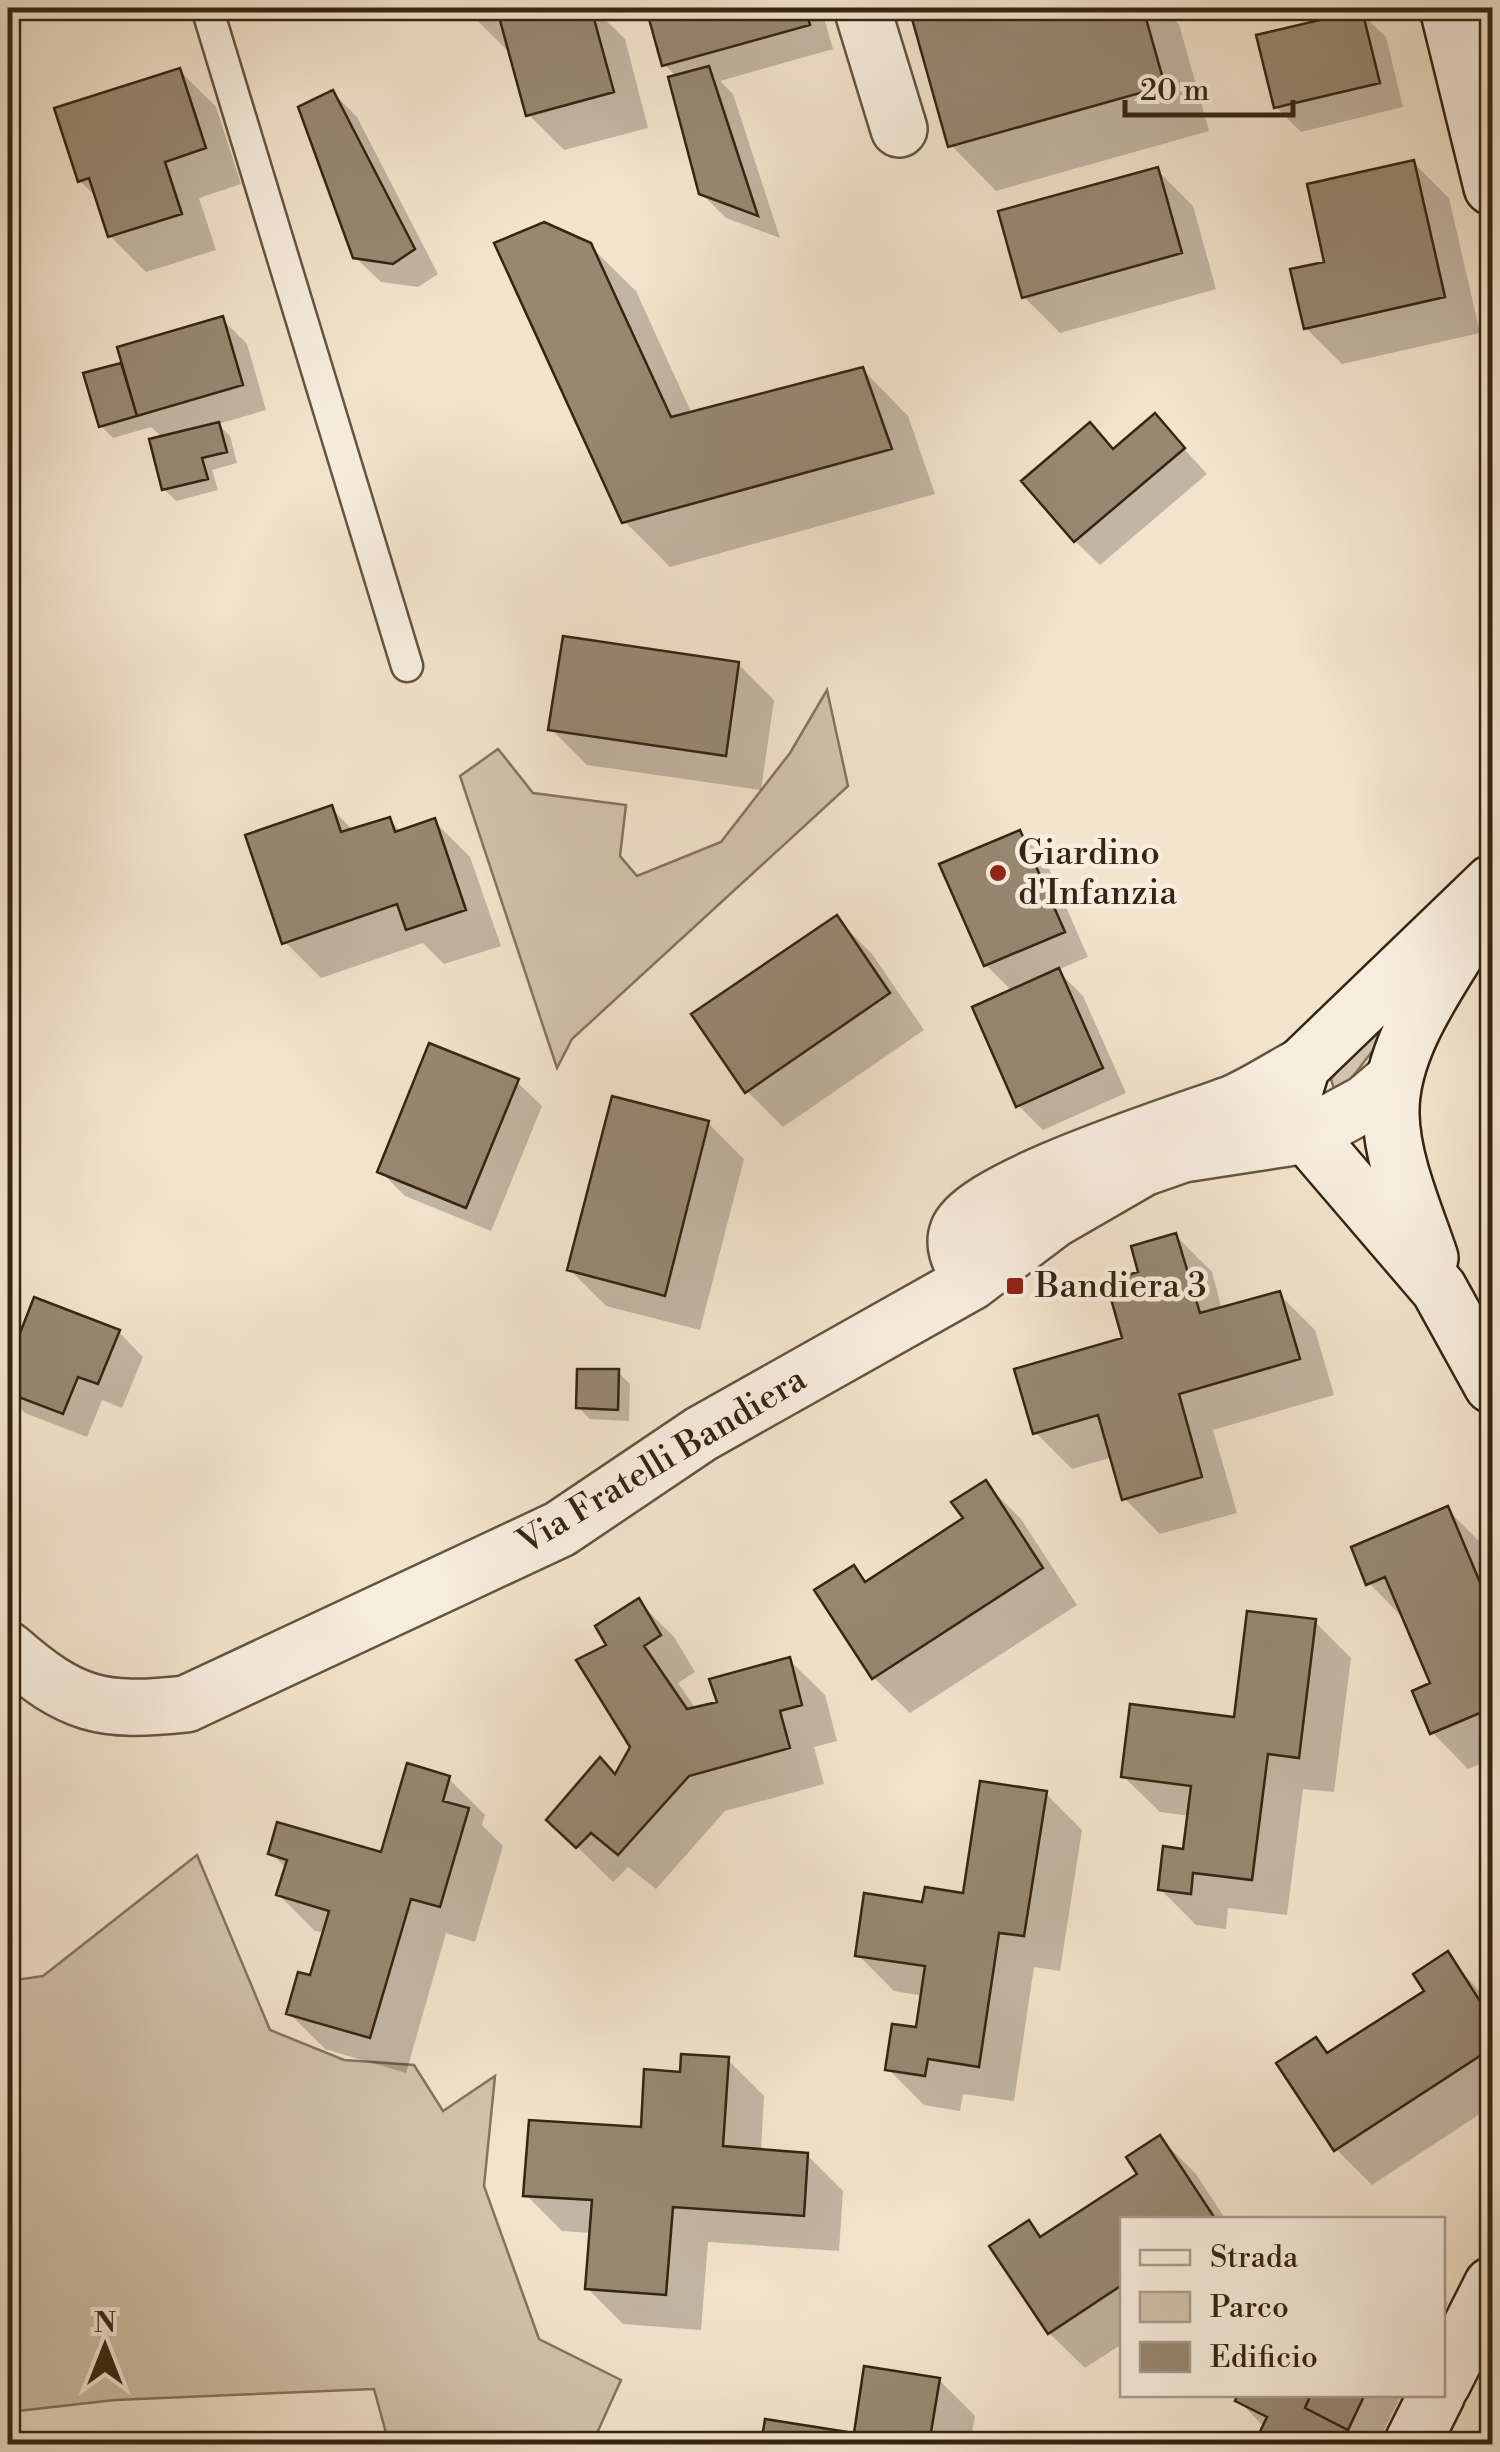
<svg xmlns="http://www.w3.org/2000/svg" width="1500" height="2452" viewBox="0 0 1500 2452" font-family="'Libre Bodoni',serif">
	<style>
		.green { fill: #d2c3ac; stroke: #84745e; stroke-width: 2.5 }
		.shadow { fill: #0003 }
		.building { fill: #978872; stroke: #352511; stroke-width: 2.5 }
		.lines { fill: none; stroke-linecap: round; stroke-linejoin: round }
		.lane-casing { stroke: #645440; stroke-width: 35 }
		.street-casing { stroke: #645440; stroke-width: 60 }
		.secondary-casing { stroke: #352511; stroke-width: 60 }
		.lane { stroke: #f7edde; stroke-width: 30 }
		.street { stroke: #f7edde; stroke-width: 55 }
		.secondary { stroke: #f7edde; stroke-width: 55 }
		.poi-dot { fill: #8f2418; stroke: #f7edde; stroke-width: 4 }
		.labels { text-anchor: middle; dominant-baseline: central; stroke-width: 9; stroke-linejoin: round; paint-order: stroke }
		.poi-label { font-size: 35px; fill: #352511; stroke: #f7edde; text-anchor: start }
		.street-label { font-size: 35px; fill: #352511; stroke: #f7edde }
	</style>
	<rect width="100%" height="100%" fill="#f2e3cc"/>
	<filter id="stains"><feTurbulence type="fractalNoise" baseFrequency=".002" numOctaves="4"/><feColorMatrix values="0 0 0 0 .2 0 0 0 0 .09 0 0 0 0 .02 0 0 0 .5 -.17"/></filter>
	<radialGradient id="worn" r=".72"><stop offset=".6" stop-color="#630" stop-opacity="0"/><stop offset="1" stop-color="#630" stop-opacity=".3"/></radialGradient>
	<path class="green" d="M827 690 848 786 572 1039 557 1068 460 776 498 749 533 793 626 805 620 856 637 876 721 842 790 753Z
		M1385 1014 1395 1022 1343 1089H1334L1331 1079Z
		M197 1855 270 2030 344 2060 414 2065 443 2111 495 2076 484 2186 539 2339 621 2380 592 2444H389L374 2389 115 2400 8 2412V1981L43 1976Z"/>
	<path class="shadow" d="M473 8H593L625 39 648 128 564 150 528 114 512 55 475 18Z
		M648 8H821L833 49 720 81 733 94 780 238 726 218 701 193 677 77 665 65Z
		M912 8H1162L1179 24 1209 131 996 191 951 145Z
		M1361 13 1386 37 1403 107 1301 132 1276 107Z
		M180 71 216 107 241 184 199 198 216 250 146 272 110 236 99 200 80 181Z
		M333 93 357 117 438 274 418 287 381 282 355 257Z
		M1413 162 1449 198 1480 333 1342 364 1306 328 1327 264Z
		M1157 170 1193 206 1216 289 1060 333 1024 297Z
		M589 245 636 291 692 414 863 370 908 416 935 494 670 567 624 521Z
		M222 319 247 344 266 410 218 424 230 436 237 463 212 470 218 490 176 501 164 489 163 438 151 427 113 438 101 426 121 366 127 372Z
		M1155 417 1207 474 1100 565 1075 541 1090 425 1115 450Z
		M738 664 774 700 761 790 587 765 551 729Z
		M331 808 354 831 389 819 402 833 434 821 470 857 501 946 444 964 423 943 321 978 285 942Z
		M1019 833 1044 857 1088 957 1057 970 1083 996 1126 1093 1043 1130 1018 1105 1013 992 986 965Z
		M836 918 872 954 924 1030 783 1127 747 1091Z
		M517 1082 542 1106 491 1231 405 1196 380 1171Z
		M708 1123 744 1159 700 1330 606 1306 570 1270Z
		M1176 1236 1212 1272 1222 1310 1279 1294 1315 1330 1334 1395 1213 1430 1237 1513 1160 1534 1124 1498 1113 1457 1072 1469 1036 1433 1125 1339Z
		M36 1300 119 1332 143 1357 122 1408 102 1400 87 1437 25 1413 8 1395V1371Z
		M618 1372 630 1384 629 1421 590 1419 578 1407Z
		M985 1483 1021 1519 1077 1605 910 1713 874 1678 818 1591 853 1568 868 1583 966 1519Z
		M1447 1509 1483 1545 1492 1567V1759L1468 1769 1433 1733 1415 1693 1434 1684 1404 1619 1369 1583Z
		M638 1601 674 1637 695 1672 678 1683 696 1709 720 1703 789 1660 825 1695 837 1741 814 1747 824 1784 725 1811 656 1889 628 1867 613 1882 550 1820 616 1777 632 1747 609 1646Z
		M1315 1622 1351 1658 1334 1792 1303 1789 1287 1915 1228 1908 1226 1929 1196 1925 1160 1889 1185 1851 1190 1816 1160 1812 1124 1777 1236 1719Z
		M449 1779 485 1815 482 1825 503 1846 475 1942 446 1933 406 2073 325 2049 289 2013 312 1978 325 1933 315 1931 279 1895 287 1869 271 1853 383 1855Z
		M1046 1794 1082 1830 1060 1971 1034 1967 1014 2101 963 2094 960 2111 924 2105 888 2069 918 2030 924 1996 894 1991 858 1955 924 1905 965 1895Z
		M1447 1955 1492 2005V2106L1372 2185 1336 2149 1315 2040 1330 2054 1428 1991Z
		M728 2060 764 2096 761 2151 807 2155 843 2191 839 2251 708 2242 701 2330 623 2324 587 2288 592 2233 562 2231 526 2195 643 2130 683 2075Z
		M1160 2138 1196 2174 1226 2220H1122V2344L1085 2368 1049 2333 1029 2223 1043 2238 1140 2175Z
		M1442 2297 1448 2303 1442 2315Z
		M939 2380 975 2416 970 2444H764L767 2422 856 2436Z
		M1240 2394H1402L1377 2444H1256L1265 2428 1238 2400Z"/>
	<path class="building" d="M470 8H591L614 92 526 116 498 13 473 19Z
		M646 8H805L810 25 662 66Z
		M909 8H1143L1165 86 948 147Z
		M1362 10 1380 83 1274 108 1256 35Z
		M709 66 758 216 699 194 668 77Z
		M180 68 206 148 165 162 182 214 108 237 89 178 78 182 54 108Z
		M333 90 415 249 393 264 353 258 298 107Z
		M1414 160 1445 297 1304 329 1290 269 1324 262 1307 184Z
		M1158 167 1182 253 1022 298 998 211Z
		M544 222 591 243 671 417 863 367 892 449 622 523 494 243Z
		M223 316 243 385 137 416 117 347Z
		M121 363 137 416 99 427 83 373Z
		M1155 413 1185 448 1074 542 1021 481 1090 422 1113 449Z
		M219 422 227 452 202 458 208 479 162 490 149 439Z
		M563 636 739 662 726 756 548 730Z
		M332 805 341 832 390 817 395 832 435 818 466 910 406 930 397 904 282 944 245 835Z
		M1020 830 1065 932 984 966 939 864Z
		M837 915 890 993 745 1093 691 1014Z
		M1059 968 1103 1068 1016 1107 972 1007Z
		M429 1043 519 1079 466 1208 377 1172Z
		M612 1096 709 1121 665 1296 567 1270Z
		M1176 1233 1200 1313 1280 1291 1300 1359 1179 1394 1202 1477 1122 1500 1098 1415 1033 1434 1014 1369 1122 1338 1106 1281 1138 1272 1131 1246Z
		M34 1297 120 1330 98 1384 78 1377 63 1414 8 1393V1364Z
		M577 1369H619L618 1410 576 1408Z
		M986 1480 1043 1568 872 1679 814 1590 854 1565 865 1582 963 1518 951 1502Z
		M1448 1506 1492 1611V1708L1430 1734 1412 1691 1430 1683 1385 1577 1366 1585 1351 1547Z
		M639 1598 661 1635 644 1646 687 1709 717 1702 709 1679 790 1657 802 1705 780 1711 790 1748 689 1776 618 1855 591 1833 576 1848 546 1820 600 1757 615 1774 630 1747 576 1660 606 1645 595 1626Z
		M1247 1611 1316 1619 1299 1758 1268 1754 1252 1880 1193 1873 1191 1894 1158 1890 1163 1846 1183 1849 1191 1786 1121 1777 1130 1704 1234 1717Z
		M407 1763 450 1776 443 1801 469 1808 440 1907 411 1899 370 2038 286 2014 298 1972 310 1975 329 1911 276 1895 287 1860 268 1854 277 1822 381 1852Z
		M980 1781 1047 1791 1024 1936 999 1933 979 2067 928 2059 925 2076 885 2070 892 2024 916 2027 925 1966 855 1956 864 1893 922 1902 925 1887 963 1893Z
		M1448 1951 1492 2020V2048L1334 2151 1276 2063 1316 2037 1327 2053 1424 1991 1413 1974Z
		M681 2054 729 2057 723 2146 808 2153 804 2216 673 2207 666 2295 585 2289 592 2200 523 2196 529 2120 641 2127 644 2069 680 2072Z
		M1160 2135 1216 2220H1122V2285L1048 2334 989 2246 1029 2220 1040 2237 1137 2174 1126 2157Z
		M864 2366 940 2378 929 2444H761L765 2419 854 2433Z
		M1238 2394H1311L1305 2408 1348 2430 1340 2444H1254L1267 2417 1235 2401Z
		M1311 2394H1365L1348 2430 1305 2408Z
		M1492 2416V2444H1478Z"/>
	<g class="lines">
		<g class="lane-casing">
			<path id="lane" d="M207 8 407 666"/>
		</g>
		<g class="street-casing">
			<path id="street" d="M862 8 899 129
				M971 1282C964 1266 951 1249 958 1231 973 1187 1184 1122 1234 1103 1257 1093 1279 1078 1302 1066
				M8 1650C72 1706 101 1713 186 1704L560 1529 701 1434 971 1282 1053 1220 1143 1168 1183 1154 1307 1135 1366 1103 1393 1080"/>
		</g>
		<g class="secondary-casing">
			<path id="secondary" d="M1448 8 1492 187
				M1492 883 1302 1066 1292 1099 1307 1135 1439 1289 1492 1385
				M1430 1258C1415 1213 1392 1162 1391 1115 1389 1047 1441 980 1474 924
				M1442 2384 1492 2285
				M1412 2444 1437 2394"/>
		</g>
		<use href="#lane" class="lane"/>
		<use href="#street" class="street"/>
		<use href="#secondary" class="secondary"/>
	</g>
	<g class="poi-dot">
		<circle cx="998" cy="873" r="10"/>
		<rect x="1005" y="1276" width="20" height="20" rx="5"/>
	</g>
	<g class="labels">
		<g class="poi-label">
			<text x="1018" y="853">Giardino<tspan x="1018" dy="40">d'Infanzia</tspan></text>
			<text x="1035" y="1286">Bandiera 3</text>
		</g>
		<g class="street-label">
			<text transform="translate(662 1461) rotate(-31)">Via Fratelli Bandiera</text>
		</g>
	</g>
	<rect width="1500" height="2452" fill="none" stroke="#f2e3cc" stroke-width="40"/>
	<rect x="10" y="10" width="1480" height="2432" fill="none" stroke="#352511" stroke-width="5"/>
	<rect x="20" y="20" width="1460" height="2412" fill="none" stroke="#352511" stroke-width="2.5"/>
	<rect x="1120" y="2217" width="325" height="180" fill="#f7edde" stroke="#a99d8c" stroke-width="2.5"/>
	<rect x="1140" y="2250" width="50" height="15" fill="#f7edde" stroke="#a99d8c" stroke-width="2.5"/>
	<text x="1210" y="2267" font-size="30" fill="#352511">Strada</text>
	<rect x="1140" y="2292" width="50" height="30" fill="#d2c3ac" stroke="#a99d8c" stroke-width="2.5"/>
	<text x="1210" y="2317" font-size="30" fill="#352511">Parco</text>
	<rect x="1140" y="2342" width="50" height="30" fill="#978872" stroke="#a99d8c" stroke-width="2.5"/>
	<text x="1210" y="2367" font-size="30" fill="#352511">Edificio</text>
	<g transform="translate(105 2347)" stroke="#f7edde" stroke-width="8" paint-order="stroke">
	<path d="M0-8L18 38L0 25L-18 38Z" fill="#352511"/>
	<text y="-15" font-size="28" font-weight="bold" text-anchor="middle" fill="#352511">N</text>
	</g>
	<path d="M1125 100v15h168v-15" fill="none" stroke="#352511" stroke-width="5"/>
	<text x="1140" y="100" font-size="30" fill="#352511" stroke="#f7edde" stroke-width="8" paint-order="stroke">20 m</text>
	<rect width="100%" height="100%" filter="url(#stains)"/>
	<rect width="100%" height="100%" fill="url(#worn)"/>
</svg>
